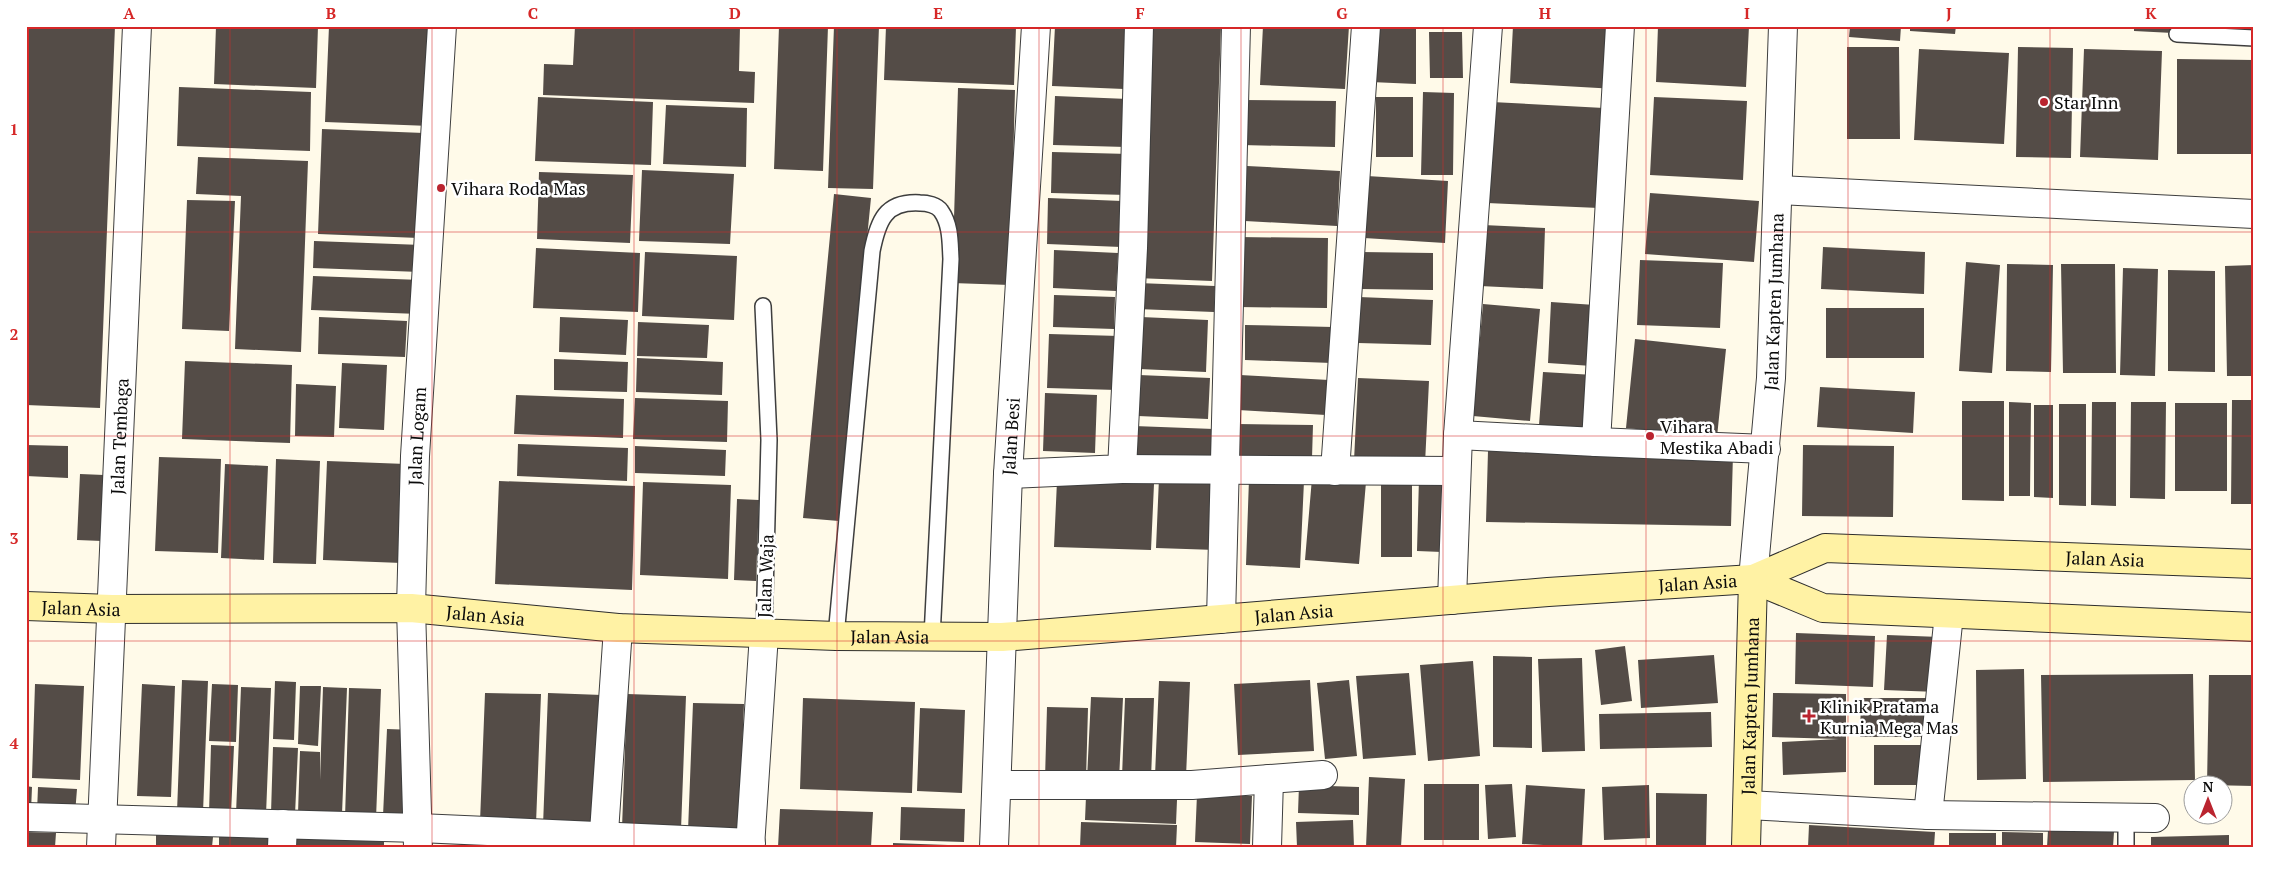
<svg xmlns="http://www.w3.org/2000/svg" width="2280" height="873" viewBox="0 0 2280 873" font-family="'PT Serif',serif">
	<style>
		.building { fill: #544c47 }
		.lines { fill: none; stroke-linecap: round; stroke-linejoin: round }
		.lane-casing { stroke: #3e3e3e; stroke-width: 18 }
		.street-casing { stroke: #3e3e3e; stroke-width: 30 }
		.secondary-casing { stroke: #2d2d2d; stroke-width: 30 }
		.lane { stroke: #fff; stroke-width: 15 }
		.street { stroke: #fff; stroke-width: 28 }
		.secondary { stroke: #fff2a4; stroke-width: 28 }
		.grid { fill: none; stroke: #d62828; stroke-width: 1; stroke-opacity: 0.55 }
		.poi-dot { fill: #ba242f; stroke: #fff; stroke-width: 2 }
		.labels { text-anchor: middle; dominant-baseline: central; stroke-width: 5; stroke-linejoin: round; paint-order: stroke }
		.poi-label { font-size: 18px; fill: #0b0b0b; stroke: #fff; text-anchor: start }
		.street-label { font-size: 18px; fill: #0b0b0b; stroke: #fff }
		.neatline { fill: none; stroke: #d62828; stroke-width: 2 }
		.grid-label { font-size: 16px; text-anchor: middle; font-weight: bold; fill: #d62828 }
	</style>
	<rect width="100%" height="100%" fill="#fffae9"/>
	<path class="building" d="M26 26H115L100 408 26 405Z
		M216 26H318L316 88 214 84Z
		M329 26H434L430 126 325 122Z
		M575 26H740L739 71 755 72 754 103 543 95 544 64 573 65Z
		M779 26H828L823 171 774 169Z
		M834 26H879L873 189 828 188Z
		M886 26 1016 27 1014 85 884 80Z
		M1055 26H1126L1124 89 1052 86Z
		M1145 26H1221L1212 281 1136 278Z
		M1263 26H1349L1345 89 1260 85Z
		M1372 26H1416V84L1371 82Z
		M1513 26H1620L1616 89 1510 83Z
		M1658 26H1749L1746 87 1656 82Z
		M1850 26H1901L1900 41 1849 37Z
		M1910 26H1956L1955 34 1910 31Z
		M2134 26H2212V35L2134 31Z
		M1429 32H1462L1463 78H1430Z
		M1847 47H1899L1900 139H1847Z
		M2018 47 2073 48 2071 158 2016 157Z
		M1919 49 2009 53 2004 144 1914 140Z
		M2084 49 2162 51 2158 160 2080 157Z
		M2177 59 2254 60V154H2177Z
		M179 87 311 92 310 151 177 146Z
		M958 88 1015 90 1010 285 952 283Z
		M1423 92 1454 93 1453 175H1421Z
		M1055 96 1128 99 1126 147 1053 145Z
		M538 97 653 102 651 165 535 161Z
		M1376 97H1413V157H1376Z
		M1654 97 1747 101 1743 180 1650 175Z
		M1242 100 1336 101 1335 147 1241 145Z
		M1492 102 1604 108 1599 208 1487 203Z
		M666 105 747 108 746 167 663 164Z
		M322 129 424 133 419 238 318 234Z
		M1052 152 1129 154 1127 195 1051 193Z
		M198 157 308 161 301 352 235 349 241 196 196 194Z
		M1247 166 1340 171 1337 226 1245 221Z
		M642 170 734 174 730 244 639 241Z
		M539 172 633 175 630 243 537 239Z
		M1367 176 1448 181 1445 243 1364 238Z
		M1650 193 1759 201 1754 262 1645 254Z
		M834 194 871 198 839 521 803 518Z
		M1048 198 1122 201 1121 247 1047 244Z
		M187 200 235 201 229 331 182 329Z
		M1483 225 1545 228 1543 289 1480 286Z
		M1238 237 1328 238 1327 308 1238 307Z
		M314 241 422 245 420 272 313 268Z
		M1823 247 1925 252 1924 294 1821 289Z
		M536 248 640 253 638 312 533 308Z
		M1054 250 1118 253 1116 291 1053 288Z
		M645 252 737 256 734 320 642 316Z
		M1361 252 1433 253V290L1361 289Z
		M1640 260 1723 263 1720 328 1637 325Z
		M1966 262 2000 265 1992 373 1959 371Z
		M2007 264 2053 265 2051 372 2006 371Z
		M2061 264H2115L2116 373H2063Z
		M2254 265V376H2227L2225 266Z
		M2123 268 2158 269 2155 376 2120 375Z
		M2168 270 2215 271V372L2168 371Z
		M313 276 421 280 419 314 311 310Z
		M1138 283 1215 286 1214 312 1137 309Z
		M1054 295 1115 297 1114 329 1053 327Z
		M1359 297 1433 300 1431 345 1358 343Z
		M1551 302 1595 305 1592 366 1548 363Z
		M1483 304 1540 309 1530 421 1473 416Z
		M1826 308H1924V358H1826Z
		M319 317 407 321 405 357 318 354Z
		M560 317 628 320 626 355 559 352Z
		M1141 317 1208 320 1206 372 1139 369Z
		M638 322 709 325 707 358 637 356Z
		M1245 325 1333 327 1332 363 1245 360Z
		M1049 334 1119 336 1117 390 1047 388Z
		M1635 339 1726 349 1717 437 1626 428Z
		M637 358 723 362 722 395 636 392Z
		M554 359 628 362 627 392 554 390Z
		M185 361 292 365 290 443 182 439Z
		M342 363 387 365 384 430 339 428Z
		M1543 372 1594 375 1590 429 1539 425Z
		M1139 375 1210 378 1208 419 1138 416Z
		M1240 375 1329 380 1326 415 1238 410Z
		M1358 378 1429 381 1425 464 1354 461Z
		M296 384 336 386 334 437 295 436Z
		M1820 387 1915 392 1913 433 1817 427Z
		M1045 393 1097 395 1095 453 1043 451Z
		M516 395 624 399 623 438 514 434Z
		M635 398 728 401 727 442 633 439Z
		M2232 400H2254V504H2231Z
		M1962 401H2004V501L1962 500Z
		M2009 402 2031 403 2030 496H2009Z
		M2092 402H2116V506L2091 505Z
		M2131 402H2166L2165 499 2130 498Z
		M2175 403H2227V491H2175Z
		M2059 404H2086V506L2059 505Z
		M2034 405H2053V498L2034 497Z
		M1237 424 1313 425 1312 458 1237 457Z
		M1134 426 1214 429 1212 464 1133 461Z
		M518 444 628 448 627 481 517 476Z
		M26 445 68 446V478L26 476Z
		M1803 445 1894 446 1893 517 1802 516Z
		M635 446 726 450 725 476 635 473Z
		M1488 451 1733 454 1731 526 1486 522Z
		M159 457 221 459 218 553 155 551Z
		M276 459 320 461 316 564 273 563Z
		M327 461 406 464 402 563 323 560Z
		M225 464 268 466 264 560 221 558Z
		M80 474 104 475 102 541 77 540Z
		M1159 478 1219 480 1216 550 1156 548Z
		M1312 478 1366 482 1359 564 1305 560Z
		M1381 478H1412V557H1381Z
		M1419 478H1444L1442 552 1417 551Z
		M1249 479 1304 481 1300 568 1246 565Z
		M499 481 635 486 632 590 495 584Z
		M1057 481 1154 484 1151 550 1054 547Z
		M643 482 731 485 728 579 640 575Z
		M737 499 759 500 756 581 734 580Z
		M1796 633 1875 636 1873 687 1795 684Z
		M1887 635 1940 637 1938 692 1884 690Z
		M1625 646 1632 701 1601 705 1595 650Z
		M1714 655 1718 703 1641 708 1638 660Z
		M1493 656 1532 657V748L1493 747Z
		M1582 658 1585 751 1542 752 1538 659Z
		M1473 661 1480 756 1428 761 1420 665Z
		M2024 669 2026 779 1977 780 1976 670Z
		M1409 673 1416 755 1363 759 1356 676Z
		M2193 674 2195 780 2043 782 2041 675Z
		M2209 675H2254V786L2207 785Z
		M182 680 208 681 203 813 177 812Z
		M1310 680 1314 751 1238 755 1234 684Z
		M1349 680 1357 756 1325 759 1317 683Z
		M275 681 296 682 294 740 273 739Z
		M1159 681 1190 682 1186 777 1155 776Z
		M35 684 84 686 80 780 32 778Z
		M142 684 175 686 171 797 137 796Z
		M212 684 238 685 236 742 209 741Z
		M300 686H321L318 746 298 744Z
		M241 687 271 688 266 815 236 814Z
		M323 687 347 688 342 814H298L300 751 320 752V780Z
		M349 688 381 689 376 819 345 818Z
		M485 693 541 694 536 824 480 822Z
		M548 693 602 695 597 828 543 826Z
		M1773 693 1846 694V772L1783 775 1782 742 1839 739 1772 737Z
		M627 694 686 696 681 830 622 828Z
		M1091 697 1123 698 1119 780 1087 779Z
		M803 698 915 702 912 793 800 789Z
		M1125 698H1154L1151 779 1122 777Z
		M1861 698H1927V737H1860Z
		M693 703 744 704 739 833 688 831Z
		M1047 707 1088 708 1086 780 1045 779Z
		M920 708 965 710 962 793 917 791Z
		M1711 712 1712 747 1600 749 1599 714Z
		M387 729 415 730 412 817 383 816Z
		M211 745 234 746 231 814 209 813Z
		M1874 745H1927V785H1874Z
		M273 747 298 748 295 815 271 814Z
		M1369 777 1405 779 1401 847H1366Z
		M1424 784H1479V840H1424Z
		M1512 784 1516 837 1488 839 1485 785Z
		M1299 785 1359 787V815L1298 813Z
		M1526 785 1585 789 1582 847 1522 844Z
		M1649 785 1650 838 1604 840 1602 787Z
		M26 786 32 787 31 811H26Z
		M38 787 77 789 75 814 37 812Z
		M1656 793 1707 794 1706 847 1656 846Z
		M1197 794 1252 796 1250 844 1195 842Z
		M1086 796 1177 800 1176 824 1085 820Z
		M901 807 965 809 964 842 900 840Z
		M780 809 873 812 871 847H778Z
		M1353 820 1354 847H1297L1296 822Z
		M1081 822 1177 825 1176 847H1080Z
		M1809 825 1935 832 1934 847H1808Z
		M2048 830 2114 832 2113 847H2047Z
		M26 832 56 833 55 847H26Z
		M2002 832 2043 833V847H2002Z
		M219 833 270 835V847H219Z
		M291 833 384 837V847H290Z
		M1949 833H1996V847H1949Z
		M156 835 213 837 212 847H156Z
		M2229 835V847H2151V837Z
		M893 843 948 845V847H893Z"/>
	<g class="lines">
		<g class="lane-casing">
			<path id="lane" d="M2177 34 2254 38
				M763 306 769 440 764 634
				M836 636 872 251C878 221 885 201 920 203 927 203 937 205 941 211 951 225 950 243 951 259L932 637
				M2126 847V817"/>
		</g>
		<g class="street-casing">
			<g id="street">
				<path d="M1779 190 2254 214"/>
				<path d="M1458 435 1596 442 1620 26"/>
				<path d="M1596 442 1766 449"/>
				<path d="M1122 469 1456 471"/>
				<path d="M1335 471 1366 26"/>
				<path d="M1008 474 1122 469 1133 248 1139 26"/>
				<path id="s1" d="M1753 579 1771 378 1783 26"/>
				<path d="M1452 600 1458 435 1488 26"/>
				<path d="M1221 619 1236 26"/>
				<path d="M997 785H1192L1323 775"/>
				<path d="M1748 805 1928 815 2155 818"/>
				<path d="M1928 815 1949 614"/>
				<path d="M26 817 419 828 751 843"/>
				<path id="s2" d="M101 847 137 26"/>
				<path d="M282 847 283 824"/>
				<path id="s3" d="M418 847 411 608 415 456 442 26"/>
				<path d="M603 847 618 628"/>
				<path d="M750 847 764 634"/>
				<path id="s4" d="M994 847 1008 474 1036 26"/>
				<path d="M1267 847 1269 779"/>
			</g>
		</g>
		<g class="secondary-casing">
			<g id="secondary">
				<path d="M1753 579 1823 608 2254 627"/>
				<path id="s5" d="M26 606 112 609 411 608 618 628 836 636 1002 637 1548 592 1753 579 1825 548 2254 564"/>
				<path id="s6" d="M1746 847 1753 579"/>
			</g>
		</g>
		<use href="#lane" class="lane"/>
		<use href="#street" class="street"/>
		<use href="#secondary" class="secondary"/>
	</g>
	<path class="grid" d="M230 26V847M432 26V847M634 26V847M837 26V847M1039 26V847M1241 26V847M1443 26V847M1646 26V847M1848 26V847M2050 26V847M26 232H2254M26 436H2254M26 641H2254"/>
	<g class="poi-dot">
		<circle cx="2044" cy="102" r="5"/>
		<circle cx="441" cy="188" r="5"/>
		<circle cx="1650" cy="436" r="5"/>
		<path d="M1806.5 708.5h5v5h5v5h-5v5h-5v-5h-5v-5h5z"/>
	</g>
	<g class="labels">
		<g class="poi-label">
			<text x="2054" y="102">Star Inn</text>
			<text x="451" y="188">Vihara Roda Mas</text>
			<text x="1660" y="426">Vihara<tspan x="1660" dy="21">Mestika Abadi</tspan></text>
			<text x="1820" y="706">Klinik Pratama<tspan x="1820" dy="21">Kurnia Mega Mas</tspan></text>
		</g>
		<g class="street-label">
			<text stroke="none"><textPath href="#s1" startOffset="278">Jalan Kapten Jumhana</textPath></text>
			<text stroke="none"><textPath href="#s2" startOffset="411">Jalan Tembaga</textPath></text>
			<text stroke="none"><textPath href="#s3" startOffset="411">Jalan Logam</textPath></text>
			<text stroke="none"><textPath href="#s4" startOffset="411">Jalan Besi</textPath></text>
			<text stroke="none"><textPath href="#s5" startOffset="2089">Jalan Asia</textPath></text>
			<text transform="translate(765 576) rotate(-88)">Jalan Waja</text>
			<text stroke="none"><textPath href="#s5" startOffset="1675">Jalan Asia</textPath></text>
			<text stroke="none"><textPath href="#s5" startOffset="55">Jalan Asia</textPath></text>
			<text stroke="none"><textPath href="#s5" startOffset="1270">Jalan Asia</textPath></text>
			<text stroke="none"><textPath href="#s5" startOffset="460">Jalan Asia</textPath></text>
			<text stroke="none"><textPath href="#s5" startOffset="865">Jalan Asia</textPath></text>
			<text stroke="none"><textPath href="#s6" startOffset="141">Jalan Kapten Jumhana</textPath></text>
		</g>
	</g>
	<rect width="2280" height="873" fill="none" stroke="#ffffff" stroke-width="55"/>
	<g transform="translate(2208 800)"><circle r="24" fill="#ffffff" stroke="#9d9d9d"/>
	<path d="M0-4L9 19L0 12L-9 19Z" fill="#ba242f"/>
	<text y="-8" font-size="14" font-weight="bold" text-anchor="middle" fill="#0b0b0b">N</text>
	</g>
	<rect x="28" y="28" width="2224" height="818" class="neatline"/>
	<g class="grid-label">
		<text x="129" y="19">A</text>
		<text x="331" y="19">B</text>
		<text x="533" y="19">C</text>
		<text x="735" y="19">D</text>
		<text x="938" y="19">E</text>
		<text x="1140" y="19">F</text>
		<text x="1342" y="19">G</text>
		<text x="1545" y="19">H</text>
		<text x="1747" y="19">I</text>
		<text x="1949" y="19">J</text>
		<text x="2151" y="19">K</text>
		<text x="14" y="135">1</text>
		<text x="14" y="340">2</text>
		<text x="14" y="544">3</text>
		<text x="14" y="749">4</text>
	</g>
</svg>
